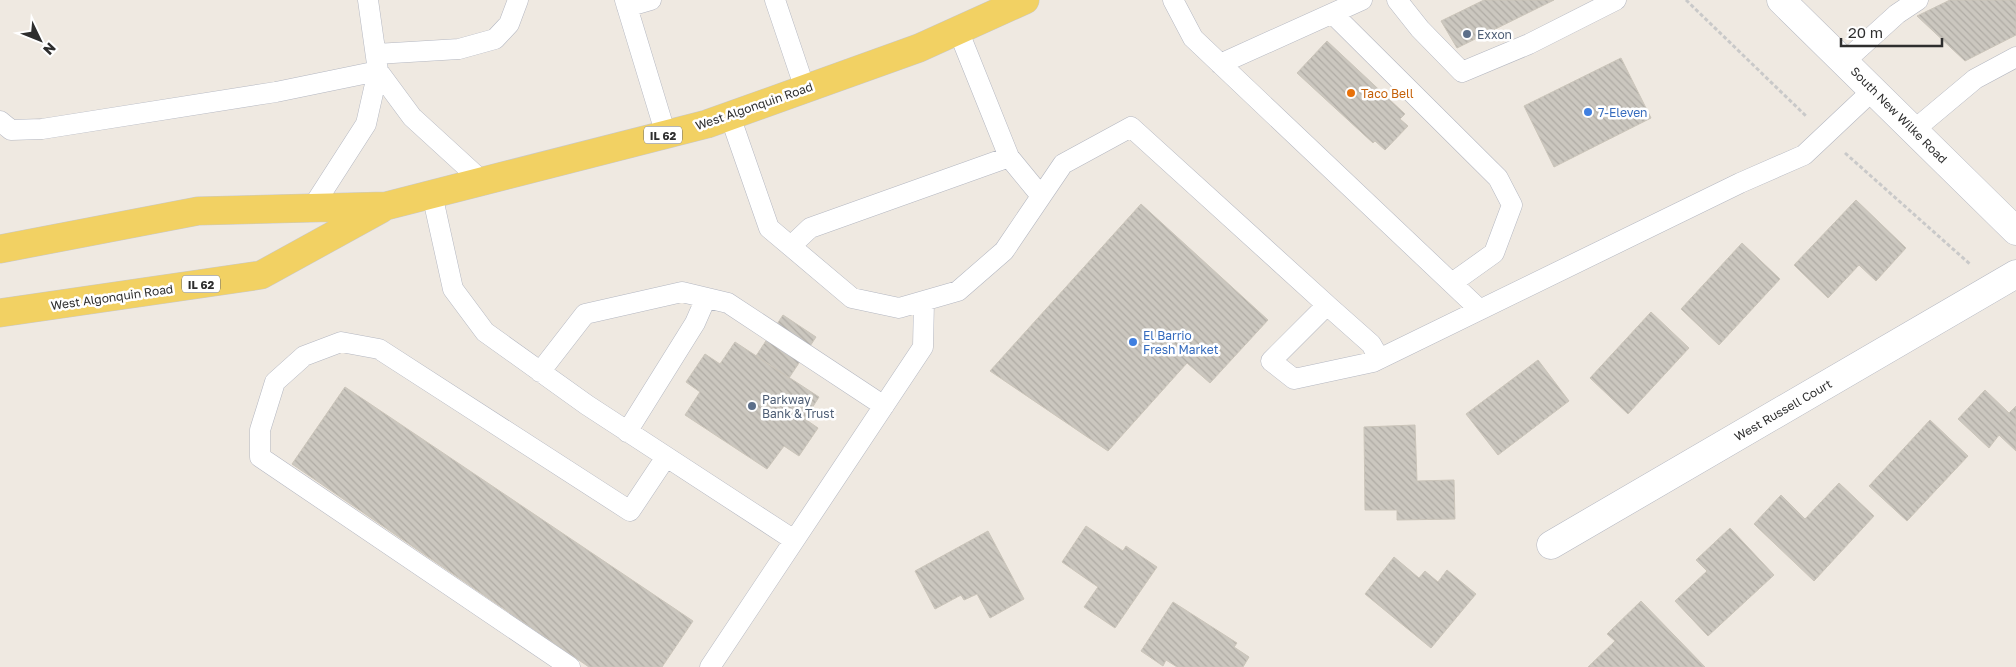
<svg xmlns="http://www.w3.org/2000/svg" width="2016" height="667" viewBox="0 0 2016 667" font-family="'Golos Text',sans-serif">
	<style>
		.building { fill: url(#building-back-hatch); stroke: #cbc5ba }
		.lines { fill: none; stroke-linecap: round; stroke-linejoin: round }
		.service-casing { stroke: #b4b7c1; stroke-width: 21 }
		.minor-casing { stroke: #b4b7c1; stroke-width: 29 }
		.secondary-casing { stroke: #b4b7c1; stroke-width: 29 }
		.primary-casing { stroke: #c9c9c9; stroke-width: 29 }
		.path { stroke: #c9c9c9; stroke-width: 3; stroke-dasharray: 4 2.5; stroke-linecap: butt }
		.service { stroke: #fff; stroke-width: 20 }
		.minor { stroke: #fff; stroke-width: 28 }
		.secondary { stroke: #fff; stroke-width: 28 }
		.primary { stroke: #f2d163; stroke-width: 28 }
		.service-dot { fill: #5c6f8a; stroke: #fff; stroke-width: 2 }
		.food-dot { fill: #e8710a; stroke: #fff; stroke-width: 2 }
		.shop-dot { fill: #3f7fe0; stroke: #fff; stroke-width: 2 }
		.labels { text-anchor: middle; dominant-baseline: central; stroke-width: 5; stroke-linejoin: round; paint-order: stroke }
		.shield { fill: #fff; stroke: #6d6d6d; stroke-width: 1 }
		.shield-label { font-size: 11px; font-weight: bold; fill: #2e2e2e }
		.service-label { font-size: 12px; fill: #4e5e75; stroke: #fff; text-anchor: start }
		.food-label { font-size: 12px; fill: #c56008; stroke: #fff; text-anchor: start }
		.street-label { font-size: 12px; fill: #2e2e2e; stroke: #fff }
		.shop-label { font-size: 12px; fill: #366cbe; stroke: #fff; text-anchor: start }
	</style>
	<defs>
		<pattern id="building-back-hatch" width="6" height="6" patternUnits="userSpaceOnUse" patternTransform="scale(1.25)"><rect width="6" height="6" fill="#cbc7bf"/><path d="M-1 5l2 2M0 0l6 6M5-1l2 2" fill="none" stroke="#afaba4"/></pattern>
	</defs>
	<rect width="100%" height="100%" fill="#efe9e1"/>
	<path class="building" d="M1484 0H1554L1457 48 1441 21Z
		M1950 0H2016V35L1965 61 1917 16Z
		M1327 41 1405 114 1400 119 1408 126 1385 150 1375 141 1373 143 1297 73Z
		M1621 58 1651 118 1554 167 1524 106Z
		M1856 200 1906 248 1876 281 1859 265 1828 298 1794 265Z
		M1141 204 1268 320 1210 383 1187 363 1108 451 990 371Z
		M1742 243 1780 279 1719 345 1681 309Z
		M1651 312 1689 348 1628 414 1590 378Z
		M783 315 816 337 789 378 756 356Z
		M735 342 819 397 805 419 818 428 799 456 784 446 767 469 685 415 700 392 686 382 705 354 720 364Z
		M1538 360 1569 401 1498 455 1466 414Z
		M345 387 693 621 662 667H589L292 464Z
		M1985 390 2009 413 2016 406V451L1999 435 1989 448 1958 419Z
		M1930 420 1968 456 1907 521 1869 486Z
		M1415 425 1417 481 1454 480 1455 519 1397 520V510H1365L1364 427Z
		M1839 483 1874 516 1814 581 1754 524 1781 495 1805 519Z
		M1086 526 1123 551 1126 546 1157 567 1115 628 1084 607 1098 587 1062 562Z
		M1730 528 1774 575 1708 636 1675 601 1707 571 1696 560Z
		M988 531 1024 599 990 618 977 594 964 600 961 595 935 609 915 571Z
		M1394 557 1419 578 1425 571 1438 582 1447 570 1476 594 1431 648 1365 594Z
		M1641 601 1705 667H1588L1615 641 1607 634Z
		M1173 602 1237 643 1234 647 1249 657 1243 667H1177L1166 660 1163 666 1141 651Z"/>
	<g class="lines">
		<g class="service-casing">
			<path id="service" d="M625 0 666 135
				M775 0 805 89
				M1173 0 1193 38 1479 309
				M1397 0 1420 29 1462 72 1529 44 1616 0
				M627 7 651 0
				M1333 14 1498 178 1512 205 1494 253 1452 283
				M958 30 1009 157
				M376 54 459 49 495 39 509 24 518 0
				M1844 62 1897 14 1918 0
				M1220 64 1362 0
				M378 71 412 117 482 181
				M730 116 769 228 852 298 899 308 958 291 1004 251 1063 164 1131 127 1327 305
				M0 121 11 130 42 129 276 92 378 71
				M1914 130 1975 79 2016 57
				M432 194 453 289 485 332 587 405 794 540
				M312 208 366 124 378 71 368 0
				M791 246 810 228 1009 157 1041 196
				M1379 358 1371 344 1327 305 1271 361 1294 379 1373 362 1740 183 1804 155 1873 90
				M540 372 585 314 682 292 728 303 884 406
				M627 432 695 323 706 298
				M570 667 260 457V430L275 382 304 356 341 342 379 349 630 511 666 457
				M710 667 923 347 924 301"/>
		</g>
		<g class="minor-casing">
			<path id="minor" d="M1551 545 2016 274"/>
		</g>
		<g class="secondary-casing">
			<path id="secondary" d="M1781 0 2016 231"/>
		</g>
		<g class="primary-casing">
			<path id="primary" d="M0 249 198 211 386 206 707 124 919 48 1025 0
				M0 313 261 275 381 209"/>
		</g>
		<path class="path" d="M1686 0 1806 116
			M1845 153 1971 265"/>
		<use href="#service" class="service"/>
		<use href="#minor" class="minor"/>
		<use href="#secondary" class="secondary"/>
		<use href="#primary" class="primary"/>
	</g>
	<g class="service-dot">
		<circle cx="1467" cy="34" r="5"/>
		<circle cx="752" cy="406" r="5"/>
	</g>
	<circle class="food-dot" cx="1351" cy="93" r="5"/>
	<g class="shop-dot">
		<circle cx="1588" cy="112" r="5"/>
		<circle cx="1133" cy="342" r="5"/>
	</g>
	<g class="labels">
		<g class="shield">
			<rect x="644" y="126.5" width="38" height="17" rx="4"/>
			<rect x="182" y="275.5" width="38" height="17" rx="4"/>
		</g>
		<g class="shield-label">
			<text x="663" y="135">IL 62</text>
			<text x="201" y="284">IL 62</text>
		</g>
		<g class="service-label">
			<text x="1477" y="34">Exxon</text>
			<text x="762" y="399">Parkway<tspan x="762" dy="14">Bank &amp; Trust</tspan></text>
		</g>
		<g class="food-label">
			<text x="1361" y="93">Taco Bell</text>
		</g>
		<g class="street-label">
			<text transform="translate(754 106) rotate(-19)">West Algonquin Road</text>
			<text transform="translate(1899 115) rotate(45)">South New Wilke Road</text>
			<text transform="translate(112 297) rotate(-8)">West Algonquin Road</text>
			<text transform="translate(1783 410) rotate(-30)">West Russell Court</text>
		</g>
		<g class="shop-label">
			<text x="1598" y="112">7-Eleven</text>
			<text x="1143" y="335">El Barrio<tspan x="1143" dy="14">Fresh Market</tspan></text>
		</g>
	</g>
	<g transform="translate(40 40) rotate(133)" stroke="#ffffff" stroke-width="4" paint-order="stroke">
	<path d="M0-4L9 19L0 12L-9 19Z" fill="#2e2e2e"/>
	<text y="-8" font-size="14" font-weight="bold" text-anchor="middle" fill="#2e2e2e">N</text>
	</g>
	<path d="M1841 38v8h101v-8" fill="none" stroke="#2e2e2e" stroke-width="2.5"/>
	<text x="1848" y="38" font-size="15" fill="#2e2e2e" stroke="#ffffff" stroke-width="4" paint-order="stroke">20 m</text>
</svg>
